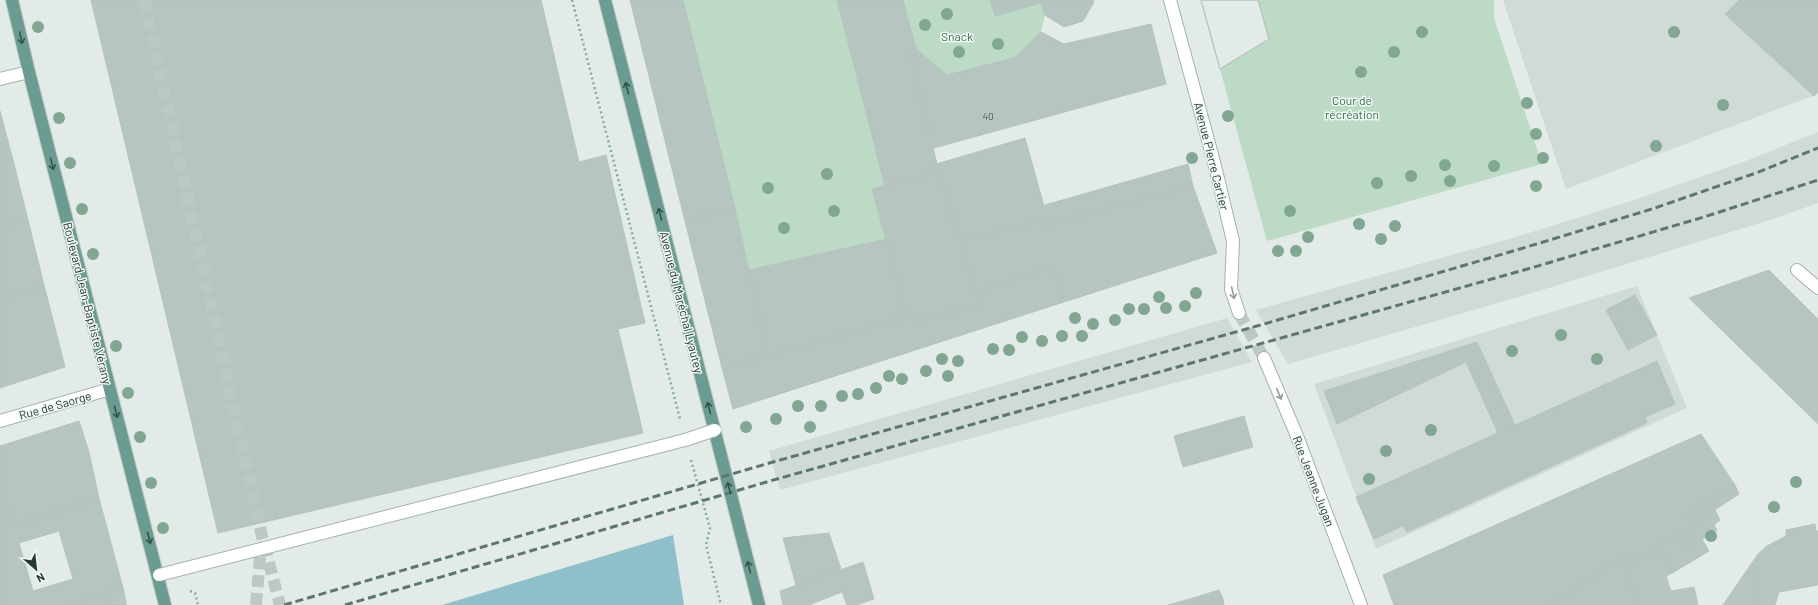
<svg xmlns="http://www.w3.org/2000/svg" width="1818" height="605" viewBox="0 0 1818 605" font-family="Barlow,sans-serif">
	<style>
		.built { fill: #d0dad6 }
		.green { fill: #bcdac5 }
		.water { fill: #8ebfcb }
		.building { fill: #b7c5c0; stroke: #b5c4be; fill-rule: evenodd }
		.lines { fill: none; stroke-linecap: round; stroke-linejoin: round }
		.minor-tunnel { stroke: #bcc8c3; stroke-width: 12; stroke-dasharray: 12 6; stroke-linecap: butt }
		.major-tunnel { stroke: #bcc8c3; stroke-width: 12; stroke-dasharray: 12 6; stroke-linecap: butt }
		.minor-casing { stroke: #a5b2ae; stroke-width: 14 }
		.major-casing { stroke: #c1c8c6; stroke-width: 14 }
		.path { stroke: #85aba1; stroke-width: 2.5; stroke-dasharray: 2 3; stroke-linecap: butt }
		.minor { stroke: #fff; stroke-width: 12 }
		.major { stroke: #6a9c91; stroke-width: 12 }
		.rail { stroke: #5e7670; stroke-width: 3; stroke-dasharray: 8 4; stroke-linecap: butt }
		.minor-bridge-casing { stroke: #a5b2ae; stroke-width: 14; stroke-linecap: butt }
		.minor-bridge { stroke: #fff; stroke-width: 12 }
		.tree { fill: #81a691 }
		.oneway { stroke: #35524c }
		.oneway2 { stroke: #919c9a }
		.labels { text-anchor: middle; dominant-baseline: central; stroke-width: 3; stroke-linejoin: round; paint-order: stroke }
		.number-label { font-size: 10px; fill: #485d58 }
		.park-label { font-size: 12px; fill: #316d4b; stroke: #f2f8f5 }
		.street-label { font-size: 12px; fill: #233a35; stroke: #f2f8f5 }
	</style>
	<rect width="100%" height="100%" fill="#e2ebe7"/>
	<path class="built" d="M1503 0H1818V94L1566 189Z
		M1818 132V203L1773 219 1532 293 1288 364 1256 310 1516 237 1631 201 1746 161Z
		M1637 286 1687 408 1376 549 1314 384Z
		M1227 318 1252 362 780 490 769 451Z"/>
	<path class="green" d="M683 0H837L885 186 872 189 886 239 749 270 735 208Z
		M903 0H990L995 15 1041 3 1045 15 1041 32 1014 58 947 75 916 49Z
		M1258 0H1494V18L1542 164 1267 241 1220 69 1269 39Z"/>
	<path class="water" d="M673 535 684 605H442Z"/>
	<path class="building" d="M91 0H541L579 162 606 155 645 323 618 329 643 433 218 533Z
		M630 0H683L735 208 685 221Z
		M837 0H903L916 49 909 50 939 172 885 186Z
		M990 0H1093L1094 2 1083 21 1064 27 1045 15 1041 3 995 16Z
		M1201 0H1258L1269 39 1220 69Z
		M1201 0H1258L1269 39 1220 69Z
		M1739 0H1818V92L1814 96 1725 14Z
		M1151 24 1166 84 934 148 909 50 916 49 947 75 1014 58 1041 32 1064 44Z
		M0 111 13 160 0 164Z
		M1025 138 1049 224 1043 226 1042 221 960 241 936 164Z
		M13 160 28 220 0 229V164Z
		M1188 164 1193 186 1049 224 1045 205Z
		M939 172 980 304 920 321 907 317 872 189Z
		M1193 186 1217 253 1064 302 1053 266 976 291 960 241 1042 221 1043 226Z
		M735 208 768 356 722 368 685 221Z
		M28 220 44 285 0 299V229Z
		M886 239 907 317 768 356 749 270Z
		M1053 266 1064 302 733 409 722 368 907 317 920 321 980 304 976 291Z
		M1769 270 1818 319V424L1689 298Z
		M44 285 65 367 0 388V299Z
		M1635 295 1657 335 1628 350 1606 310Z
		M1477 342 1515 425 1498 433 1466 362 1337 424 1324 391Z
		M1657 361 1675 404 1645 417 1647 423 1407 532 1403 526 1374 539 1356 497Z
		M1244 416 1253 447 1183 467 1174 436Z
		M79 421 89 452 99 498 13 526 0 484V446Z
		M1701 434 1735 485 1686 515 1692 525 1627 567 1623 558 1547 605H1394L1383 575Z
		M0 484 13 526 0 530Z
		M1735 485 1739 494 1692 525 1686 515Z
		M99 498 123 588 64 605H0V530ZM59 531 73 579 33 591 19 543Z
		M1715 510 1720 520 1714 525 1717 530 1687 549 1679 534Z
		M1815 524 1816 531H1818V585L1779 592 1775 605H1755L1758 554 1767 546 1786 536V530Z
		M829 533 841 569 796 585 783 538Z
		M1679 534 1687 549 1702 539 1709 551 1674 572 1657 547Z
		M1657 547 1674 572 1666 576 1671 591 1694 587 1698 605H1635L1627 567Z
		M1758 554 1755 605H1723Z
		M1623 558 1627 567 1635 605H1547Z
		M863 562 874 599 856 605H847L842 592 809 605H783L780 591Z
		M123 588 126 602 104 605H64Z
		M1219 590 1223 599 1205 605H1195L1193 598Z
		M1193 598 1195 605H1168Z
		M1223 599 1224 605H1205Z
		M122 601 126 602V605H104Z"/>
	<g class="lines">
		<path class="minor-tunnel" d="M1239 313 1264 358"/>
		<path class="major-tunnel" d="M144 0 262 536 280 605
			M256 605 261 546"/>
		<g class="minor-casing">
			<path id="minor" d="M1170 0 1214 162 1233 241 1231 289 1239 313
				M0 79 29 72
				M1797 270 1818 288
				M1264 358 1297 436 1361 605
				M0 421 110 389"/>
		</g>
		<g class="major-casing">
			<path id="major" d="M12 0 29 72 165 605
				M605 0 759 605"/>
		</g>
		<path class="path" d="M572 0 680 419
			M691 460 710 528 706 545 721 605
			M190 591 195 593 198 605"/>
		<use href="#minor" class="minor"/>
		<use href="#major" class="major"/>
		<path class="rail" d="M284 605 773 462 1264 324 1520 249 1652 209 1756 173 1818 148
			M345 605 777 479 1524 270 1704 217 1818 180"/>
		<g class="minor-bridge-casing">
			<path id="minor-bridge" d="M159 575 685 440 715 430"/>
		</g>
		<use href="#minor-bridge" class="minor-bridge"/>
	</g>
	<g class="tree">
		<circle cx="947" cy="14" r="6"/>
		<circle cx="925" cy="25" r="6"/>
		<circle cx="38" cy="27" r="6"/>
		<circle cx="1422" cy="32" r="6"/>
		<circle cx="1674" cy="32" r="6"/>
		<circle cx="998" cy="44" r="6"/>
		<circle cx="959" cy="52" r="6"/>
		<circle cx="1394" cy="52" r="6"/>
		<circle cx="1361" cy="72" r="6"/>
		<circle cx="1527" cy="103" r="6"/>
		<circle cx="1723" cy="105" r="6"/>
		<circle cx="1228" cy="116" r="6"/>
		<circle cx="59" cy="118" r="6"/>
		<circle cx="1536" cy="134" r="6"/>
		<circle cx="1656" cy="146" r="6"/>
		<circle cx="1192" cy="158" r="6"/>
		<circle cx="1543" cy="158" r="6"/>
		<circle cx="70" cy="163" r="6"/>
		<circle cx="1445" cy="165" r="6"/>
		<circle cx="1494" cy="166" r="6"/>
		<circle cx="827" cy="174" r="6"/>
		<circle cx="1411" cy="176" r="6"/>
		<circle cx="1450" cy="181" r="6"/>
		<circle cx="1377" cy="183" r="6"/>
		<circle cx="1536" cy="186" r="6"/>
		<circle cx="768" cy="188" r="6"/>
		<circle cx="82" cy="209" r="6"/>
		<circle cx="834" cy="211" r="6"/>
		<circle cx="1290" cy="211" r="6"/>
		<circle cx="1359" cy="224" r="6"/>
		<circle cx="1395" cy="226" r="6"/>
		<circle cx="784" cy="228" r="6"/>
		<circle cx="1308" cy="237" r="6"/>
		<circle cx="1381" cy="239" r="6"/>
		<circle cx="1278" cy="251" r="6"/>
		<circle cx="1296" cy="251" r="6"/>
		<circle cx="93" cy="254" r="6"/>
		<circle cx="1196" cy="293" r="6"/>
		<circle cx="1159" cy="297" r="6"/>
		<circle cx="1185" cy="306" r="6"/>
		<circle cx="1166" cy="308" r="6"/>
		<circle cx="1129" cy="309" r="6"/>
		<circle cx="1144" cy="309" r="6"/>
		<circle cx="1075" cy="318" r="6"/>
		<circle cx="1115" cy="320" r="6"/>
		<circle cx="1093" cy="324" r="6"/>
		<circle cx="1561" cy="335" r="6"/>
		<circle cx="1062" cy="336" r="6"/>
		<circle cx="1082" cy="336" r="6"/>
		<circle cx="1022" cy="337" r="6"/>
		<circle cx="1042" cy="341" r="6"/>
		<circle cx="116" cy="346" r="6"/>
		<circle cx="993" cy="349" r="6"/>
		<circle cx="1009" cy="350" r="6"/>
		<circle cx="1512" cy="351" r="6"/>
		<circle cx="942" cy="359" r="6"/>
		<circle cx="1597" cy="359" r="6"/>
		<circle cx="958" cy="361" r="6"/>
		<circle cx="926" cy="371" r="6"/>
		<circle cx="889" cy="376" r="6"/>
		<circle cx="948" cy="376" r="6"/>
		<circle cx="902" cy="379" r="6"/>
		<circle cx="876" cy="388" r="6"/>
		<circle cx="128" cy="393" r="6"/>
		<circle cx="858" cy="394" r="6"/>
		<circle cx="842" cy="396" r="6"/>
		<circle cx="798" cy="406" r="6"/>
		<circle cx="821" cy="406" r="6"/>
		<circle cx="776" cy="419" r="6"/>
		<circle cx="746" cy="427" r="6"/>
		<circle cx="810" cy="427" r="6"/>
		<circle cx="1431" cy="430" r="6"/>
		<circle cx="140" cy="437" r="6"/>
		<circle cx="1386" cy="451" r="6"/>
		<circle cx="1369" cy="479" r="6"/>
		<circle cx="1796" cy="482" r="6"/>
		<circle cx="151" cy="483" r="6"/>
		<circle cx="1774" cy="507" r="6"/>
		<circle cx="163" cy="528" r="6"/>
		<circle cx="1711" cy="536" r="6"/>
	</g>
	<defs><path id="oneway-shaft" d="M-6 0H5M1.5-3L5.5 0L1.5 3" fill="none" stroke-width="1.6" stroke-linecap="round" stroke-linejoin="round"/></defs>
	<g class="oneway">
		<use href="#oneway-shaft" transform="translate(21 38) rotate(77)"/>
		<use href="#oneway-shaft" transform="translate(627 88) rotate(-104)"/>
		<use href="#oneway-shaft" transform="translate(52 164) rotate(76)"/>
		<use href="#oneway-shaft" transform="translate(660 214) rotate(-104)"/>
		<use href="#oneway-shaft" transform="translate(709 408) rotate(-104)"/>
		<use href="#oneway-shaft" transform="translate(116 412) rotate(75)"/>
		<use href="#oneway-shaft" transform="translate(729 488) rotate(-104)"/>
		<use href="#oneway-shaft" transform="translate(149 538) rotate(75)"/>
		<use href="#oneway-shaft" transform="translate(749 567) rotate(-104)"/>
	</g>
	<g class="oneway2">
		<use href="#oneway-shaft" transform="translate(1233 293) rotate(77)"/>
		<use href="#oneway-shaft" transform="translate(1279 394) rotate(67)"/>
	</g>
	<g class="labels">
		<g class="number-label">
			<text x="988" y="116">40</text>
		</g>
		<g class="park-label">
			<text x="957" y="36">Snack</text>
			<text x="1352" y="100">Cour de<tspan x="1352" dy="14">récréation</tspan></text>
		</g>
		<g class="street-label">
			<text transform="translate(1212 156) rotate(76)">Avenue Pierre Cartier</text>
			<text transform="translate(682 302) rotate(76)">Avenue du Maréchal Lyautey</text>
			<text transform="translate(88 303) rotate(76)">Boulevard Jean-Baptiste Vérany</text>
			<text transform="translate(55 405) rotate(-16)">Rue de Saorge</text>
			<text transform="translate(1314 481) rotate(69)">Rue Jeanne Jugan</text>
		</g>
	</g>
	<g transform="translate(36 569) rotate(152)" stroke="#f2f8f5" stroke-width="3" paint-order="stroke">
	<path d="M0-3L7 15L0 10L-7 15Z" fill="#233a35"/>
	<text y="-6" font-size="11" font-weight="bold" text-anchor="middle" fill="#233a35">N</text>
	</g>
</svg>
